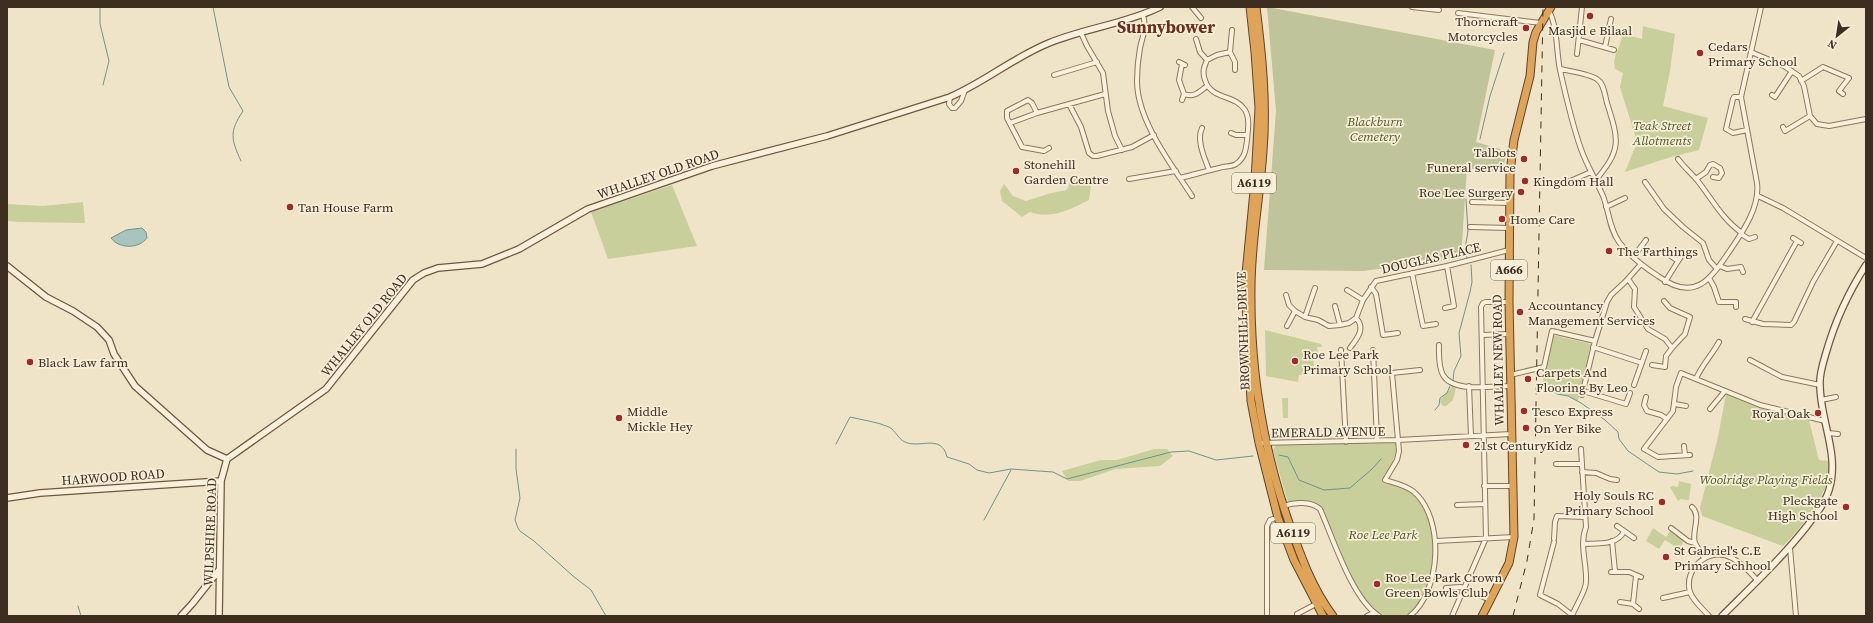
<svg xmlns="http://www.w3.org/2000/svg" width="1873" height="623" viewBox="0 0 1873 623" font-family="'Source Serif 4',serif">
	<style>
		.green { fill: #c9cf9b }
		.cemetery { fill: #bfc49a }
		.water { fill: #a9c4bc; stroke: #6f938a }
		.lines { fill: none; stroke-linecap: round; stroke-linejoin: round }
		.stream { stroke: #6f938a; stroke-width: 1 }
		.street-casing { stroke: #8d765c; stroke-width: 6 }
		.secondary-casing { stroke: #6f573f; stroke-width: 8 }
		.highway-casing { stroke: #5b4430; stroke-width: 9 }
		.street { stroke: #faf1dc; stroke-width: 4 }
		.secondary { stroke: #faf1dc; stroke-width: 5.5 }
		.highway { stroke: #e0a458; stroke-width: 7 }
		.rail { stroke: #3d2e20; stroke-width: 1; stroke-dasharray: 7 7; stroke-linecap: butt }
		.poi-dot { fill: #9e2a2b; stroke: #f7eed8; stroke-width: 1.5 }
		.labels { text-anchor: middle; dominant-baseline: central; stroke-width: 3.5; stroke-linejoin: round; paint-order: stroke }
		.shield { fill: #f7eed8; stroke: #756857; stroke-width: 1 }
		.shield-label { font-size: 12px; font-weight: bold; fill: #3d2e20 }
		.poi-label { font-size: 13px; fill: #3d2e20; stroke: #f7eed8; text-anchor: start }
		.park-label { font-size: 13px; font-style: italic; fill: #4d5a26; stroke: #f7eed8 }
		.street-label { font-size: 13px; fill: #3d2e20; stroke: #f7eed8 }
		.district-label { font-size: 17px; font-weight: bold; fill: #6b2e1e; stroke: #f7eed8 }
	</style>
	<rect width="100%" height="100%" fill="#f0e4c8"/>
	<path class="green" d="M1643 26 1675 34 1670 71 1663 106 1708 118 1699 150 1671 157 1625 172 1637 142 1620 87 1623 73 1615 69 1614 62 1616 53 1618 50 1623 34 1642 39Z
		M1071 179H1082L1091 186 1089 200C1071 209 1050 220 1030 212L1022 217 1002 201 1000 191 1004 184 1013 196 1026 201 1051 193 1067 190Z
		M672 185 697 246 608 259 591 212Z
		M83 202 85 223 19 222 7 221V204L43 206Z
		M1265 330 1321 344 1322 347H1317L1318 353 1313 354 1314 366 1304 368V375H1299L1298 382 1266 376Z
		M1553 335 1591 344 1578 401 1569 396 1558 394 1543 384V370L1546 369Z
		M1452 386 1456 388 1453 400 1446 406H1443L1440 402C1442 395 1449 392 1452 386Z
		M1726 394 1759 408 1809 420 1819 460 1830 461C1833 489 1802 527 1783 546L1702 516 1700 508 1718 437Z
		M1282 398H1288V418H1283Z
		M1397 442C1397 456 1391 465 1384 476L1385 483C1393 481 1404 487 1410 492 1438 515 1440 566 1424 597 1420 604 1413 610 1408 616 1401 616 1388 618 1381 616 1363 608 1338 550 1331 531 1328 524 1327 512 1320 507 1310 499 1299 501 1288 503L1273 450 1275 446 1277 445Z
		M1154 449H1167L1173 456 1160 466 1116 469 1080 481H1068L1062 471 1101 460H1117Z
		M1679 481 1691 484 1689 500 1681 499 1678 501 1670 487 1673 486 1678 487Z
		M1653 528 1666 537 1671 530 1684 541 1679 549 1665 540 1659 549 1646 541Z"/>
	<path class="cemetery" d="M1267 7 1495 50 1476 142 1507 151 1502 173 1467 168 1461 258 1363 271 1264 270 1276 111Z"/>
	<path class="water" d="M142 228 146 232 147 238C139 249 119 249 111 238L126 230Z"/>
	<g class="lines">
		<path class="stream" d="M100 7V24L109 61 103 85
			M213 7 229 87 243 111C229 132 231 139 241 161
			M1480 139 1490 96 1504 53
			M1466 199 1468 231 1465 249 1467 258
			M1453 381 1454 371 1461 356 1459 333 1470 292 1472 282 1471 265
			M1546 387 1557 394 1568 396 1581 403 1605 420 1618 432 1619 439 1628 451 1659 472 1677 474 1693 471
			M1435 410 1439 405 1440 398 1447 393 1450 386
			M836 444 850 417C862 420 878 422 889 427 895 430 899 440 905 442 920 449 941 433 947 457L969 464 977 470 989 473 1011 469 1053 472 1067 479 1171 452 1189 451 1216 460 1253 456
			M516 449V469L520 498 515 520 518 528 520 531 534 541 573 576 591 590 606 616
			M1279 455 1288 457 1299 480 1324 490 1350 488 1372 469 1381 459
			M984 520 1011 470
			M78 606 81 616"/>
		<g class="street-casing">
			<path id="street" d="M1192 7 1201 18
				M1412 7 1439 10
				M1549 11C1558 28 1556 51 1560 70 1566 97 1572 124 1581 149 1587 166 1596 180 1603 196 1609 211 1609 228 1619 242 1629 255 1644 267 1658 276 1695 303 1710 280 1731 249 1744 230 1760 206 1757 183L1741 97 1761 7
				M1458 13 1541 23
				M1143 15C1147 29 1143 34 1140 48 1138 59 1137 70 1137 81 1137 120 1171 164 1192 196
				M1232 30 1230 52 1235 62V70
				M1081 33 1087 46 1103 73 1108 111 1115 136 1122 150
				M1196 39 1200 52 1207 60 1217 55 1230 52
				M1579 40 1614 50
				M1605 47 1611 19
				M1751 52 1784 66 1799 76 1804 86 1810 116 1817 124 1829 126 1866 119
				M1577 54 1582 7
				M1179 62 1185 65
				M1182 64 1179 80 1184 94C1194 98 1199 92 1207 86
				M1560 69C1569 71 1592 74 1598 80 1604 84 1605 96 1607 103 1619 141 1622 149 1595 181
				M1054 75 1097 62
				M1801 81 1823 67 1849 78 1839 91 1843 94
				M1772 95 1775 97 1792 71
				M950 97 949 104 952 108H955L961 101 965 90
				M1741 97H1734L1733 99 1726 129 1733 133 1747 130
				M1182 100 1184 94
				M1069 104 1081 127 1089 153 1093 156H1097L1132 147 1154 135
				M1010 123 1037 113
				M1783 127 1785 131 1810 116
				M1202 128C1196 140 1205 159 1209 170
				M1231 133 1236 135H1247
				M1049 148 1044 151 1022 147 1007 118V111L1028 100 1032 103 1037 113 1105 94
				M1678 159C1684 167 1691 173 1697 180 1712 199 1722 219 1742 233
				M1180 178C1193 175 1206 171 1219 168 1224 166 1232 167 1236 164 1245 158 1246 149 1247 140 1248 130 1250 118 1245 110 1235 94 1211 100 1205 80 1202 72 1204 67 1207 60
				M1129 179 1176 171
				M1696 179 1706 172 1710 165 1713 164 1720 168 1722 173 1719 178 1713 177
				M1568 182 1591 172
				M1645 182 1664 209 1683 227 1703 243 1709 260 1717 269
				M1758 196 1783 208 1866 258
				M1472 202 1509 203
				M1606 207 1625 198
				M1470 227 1509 228
				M1741 234 1749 239 1755 237
				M1793 238 1801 243
				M1634 256 1646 240
				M1671 256 1678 261
				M1720 266 1727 269 1741 267 1743 272
				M1412 273 1423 326 1436 324
				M1709 278 1714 287 1719 302H1736V307
				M1628 279 1635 289 1634 307 1648 329 1665 339 1672 348 1666 356 1665 367 1652 365
				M1665 282 1682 255
				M1371 287 1376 294 1383 335 1398 333
				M1347 290 1363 300
				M1286 295 1289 305 1295 311 1305 317 1318 320 1329 326 1340 325 1349 323 1356 318 1363 300 1376 281 1447 266 1509 250
				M1664 301 1670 308 1690 317 1685 334 1672 348
				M1335 306 1340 325
				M1445 308 1454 306 1447 266
				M1305 317 1315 288
				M1745 319 1763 324 1791 325 1794 322 1813 282 1837 241
				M1752 322 1797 241
				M1287 326 1295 311
				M1482 335 1509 334
				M1439 345C1439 354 1438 366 1443 375 1453 393 1492 386 1510 386
				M1593 347 1642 363
				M1350 348C1357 339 1366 328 1356 318
				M1341 350 1346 442
				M1373 350 1377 440
				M1750 360 1782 377 1820 385
				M1510 375 1544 367 1552 331 1595 341
				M1696 379C1701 366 1712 355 1719 342
				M1634 385 1646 351
				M1469 386 1471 436
				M1583 391 1626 404 1630 393
				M1582 395 1595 341 1607 302 1611 295 1625 282 1641 264
				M1646 397 1644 405 1647 411 1661 415 1667 419
				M1821 400 1836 397
				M1675 404 1686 406
				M1710 409 1725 391
				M1828 433 1838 434
				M1259 443 1398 440 1511 434
				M1684 446 1685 455
				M1690 455 1658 457 1644 449 1673 411 1676 387 1681 373 1760 405 1825 421
				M1556 464H1581
				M1582 472 1596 473 1610 479 1617 480
				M1484 486H1512
				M1457 505 1485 504
				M1284 506C1294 502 1311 501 1320 509 1333 538 1352 599 1379 616
				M1692 507C1702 516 1691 532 1695 543
				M1617 526 1634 538
				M1671 528 1688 541 1695 543 1704 558
				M1554 539 1555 522 1557 516 1585 517
				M1436 541 1514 537
				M1612 541 1615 571
				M1554 542 1540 595 1558 604 1572 615
				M1583 544C1596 543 1618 546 1624 531
				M1790 548 1796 616
				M1611 572H1629L1641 577
				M1446 588 1461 587 1490 600
				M1663 598 1690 592
				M1620 602 1633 604 1639 609
				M1633 604 1636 576
				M1297 614 1316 604
				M1267 616V526L1270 520 1273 519
				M1367 616 1373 613
				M1410 616C1441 591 1445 519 1414 492 1406 485 1395 483 1385 480L1397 460 1399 451 1392 373 1420 370
				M1452 616 1486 538 1481 307 1483 303 1486 302H1509
				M1572 616C1575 607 1586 591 1586 582 1587 563 1579 545 1586 527L1581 449
				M1709 616C1703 609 1693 601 1690 592 1683 568 1710 546 1732 558 1742 563 1750 572 1757 580"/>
		</g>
		<g class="secondary-casing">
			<path id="secondary" d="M7 266 46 297 73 311 97 327 109 340 114 354 135 386 207 450 227 459
				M227 459 326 389 413 280 424 273 438 268 482 264 519 249 588 209 712 166 827 136 950 97C985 82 1014 57 1049 43 1085 28 1125 24 1160 7
				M7 498 40 493 221 481
				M181 616 192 604 219 570
				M219 616 221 481 227 459
				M1722 616C1751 587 1782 558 1807 526 1815 515 1825 504 1829 490 1840 454 1820 421 1820 385 1819 375 1823 363 1826 353 1835 321 1848 293 1866 265"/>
		</g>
		<g class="highway-casing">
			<path id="highway" d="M1250 7 1255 52 1259 108 1255 181 1245 284 1251 401 1259 443 1278 518 1294 560 1323 616
				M1256 7C1262 54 1267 103 1263 151 1260 197 1251 242 1251 288 1250 366 1262 443 1287 517 1299 551 1311 587 1333 616
				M1482 616 1509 563 1514 537 1509 302 1510 172 1514 140 1530 76 1533 42 1536 32 1551 7"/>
		</g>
		<use href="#street" class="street"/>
		<use href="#secondary" class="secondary"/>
		<use href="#highway" class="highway"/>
		<path class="rail" d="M1513 616 1527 561 1534 519 1543 7"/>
	</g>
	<g class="poi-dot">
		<circle cx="1590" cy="16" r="4"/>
		<circle cx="1526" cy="28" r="4"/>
		<circle cx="1700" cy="53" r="4"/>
		<circle cx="1524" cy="159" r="4"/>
		<circle cx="1016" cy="171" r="4"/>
		<circle cx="1525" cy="181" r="4"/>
		<circle cx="1521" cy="192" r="4"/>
		<circle cx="290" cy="207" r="4"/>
		<circle cx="1502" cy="219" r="4"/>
		<circle cx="1609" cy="251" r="4"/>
		<circle cx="1520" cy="312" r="4"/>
		<circle cx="1295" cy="361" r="4"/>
		<circle cx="30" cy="362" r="4"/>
		<circle cx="1528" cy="379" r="4"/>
		<circle cx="1524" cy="411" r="4"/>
		<circle cx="1818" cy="413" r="4"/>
		<circle cx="619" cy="418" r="4"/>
		<circle cx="1526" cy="428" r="4"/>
		<circle cx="1466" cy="445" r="4"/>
		<circle cx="1662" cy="502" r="4"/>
		<circle cx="1846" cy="507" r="4"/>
		<circle cx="1666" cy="557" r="4"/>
		<circle cx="1377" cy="584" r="4"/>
	</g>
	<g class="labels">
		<g class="shield">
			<rect x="1232" y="173" width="44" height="20" rx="3"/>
			<rect x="1491" y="260" width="36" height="20" rx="3"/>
			<rect x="1271" y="523" width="44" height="20" rx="3"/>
		</g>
		<g class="shield-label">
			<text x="1254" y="183">A6119</text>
			<text x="1509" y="270">A666</text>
			<text x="1293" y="533">A6119</text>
		</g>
		<g class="poi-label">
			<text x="1518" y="21" text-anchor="end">Thorncraft<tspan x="1518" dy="15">Motorcycles</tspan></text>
			<text x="1590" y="30" text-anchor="middle">Masjid e Bilaal</text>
			<text x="1708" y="46">Cedars<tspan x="1708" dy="15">Primary School</tspan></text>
			<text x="1516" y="152" text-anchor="end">Talbots<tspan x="1516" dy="15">Funeral service</tspan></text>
			<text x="1024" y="164">Stonehill<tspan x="1024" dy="15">Garden Centre</tspan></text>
			<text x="1533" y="181">Kingdom Hall</text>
			<text x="1513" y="192" text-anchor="end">Roe Lee Surgery</text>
			<text x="298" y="207">Tan House Farm</text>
			<text x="1510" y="219">Home Care</text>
			<text x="1617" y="251">The Farthings</text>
			<text x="1528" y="305">Accountancy<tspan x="1528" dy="15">Management Services</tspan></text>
			<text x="1303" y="354">Roe Lee Park<tspan x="1303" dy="15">Primary School</tspan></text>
			<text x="38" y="362">Black Law farm</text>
			<text x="1536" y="372">Carpets And<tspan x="1536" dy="15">Flooring By Leo</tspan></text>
			<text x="627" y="411">Middle<tspan x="627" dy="15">Mickle Hey</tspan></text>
			<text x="1532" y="411">Tesco Express</text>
			<text x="1810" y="413" text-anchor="end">Royal Oak</text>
			<text x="1534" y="428">On Yer Bike</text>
			<text x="1474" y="445">21st CenturyKidz</text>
			<text x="1654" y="495" text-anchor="end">Holy Souls RC<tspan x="1654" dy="15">Primary School</tspan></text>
			<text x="1838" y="500" text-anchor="end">Pleckgate<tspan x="1838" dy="15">High School</tspan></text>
			<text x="1674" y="550">St Gabriel's C.E<tspan x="1674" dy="15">Primary Schhool</tspan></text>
			<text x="1385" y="577">Roe Lee Park Crown<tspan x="1385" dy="15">Green Bowls Club</tspan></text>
		</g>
		<g class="park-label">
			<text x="1375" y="121">Blackburn<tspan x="1375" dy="15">Cemetery</tspan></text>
			<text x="1662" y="125">Teak Street<tspan x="1662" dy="15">Allotments</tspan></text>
			<text x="1766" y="479">Woolridge Playing Fields</text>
			<text x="1383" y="534">Roe Lee Park</text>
		</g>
		<g class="street-label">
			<text transform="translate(658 174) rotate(-19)">WHALLEY OLD ROAD</text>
			<text transform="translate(1431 258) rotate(-13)">DOUGLAS PLACE</text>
			<text transform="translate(364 325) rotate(-51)">WHALLEY OLD ROAD</text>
			<text transform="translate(1243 331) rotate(-92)">BROWNHILL DRIVE</text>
			<text transform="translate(1498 360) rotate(-91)">WHALLEY NEW ROAD</text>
			<text transform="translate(1328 432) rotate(-1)">EMERALD AVENUE</text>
			<text transform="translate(113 477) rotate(-4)">HARWOOD ROAD</text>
			<text transform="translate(210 532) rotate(-88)">WILPSHIRE ROAD</text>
		</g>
		<g class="district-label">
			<text x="1166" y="27">Sunnybower</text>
		</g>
	</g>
	<rect width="1873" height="623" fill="none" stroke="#3d2e20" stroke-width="16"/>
	<g transform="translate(1837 36) rotate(210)" stroke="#f7eed8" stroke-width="3" paint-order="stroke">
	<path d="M0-3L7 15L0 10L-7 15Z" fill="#3d2e20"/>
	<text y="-6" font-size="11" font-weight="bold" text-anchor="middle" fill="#3d2e20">N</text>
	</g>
</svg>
